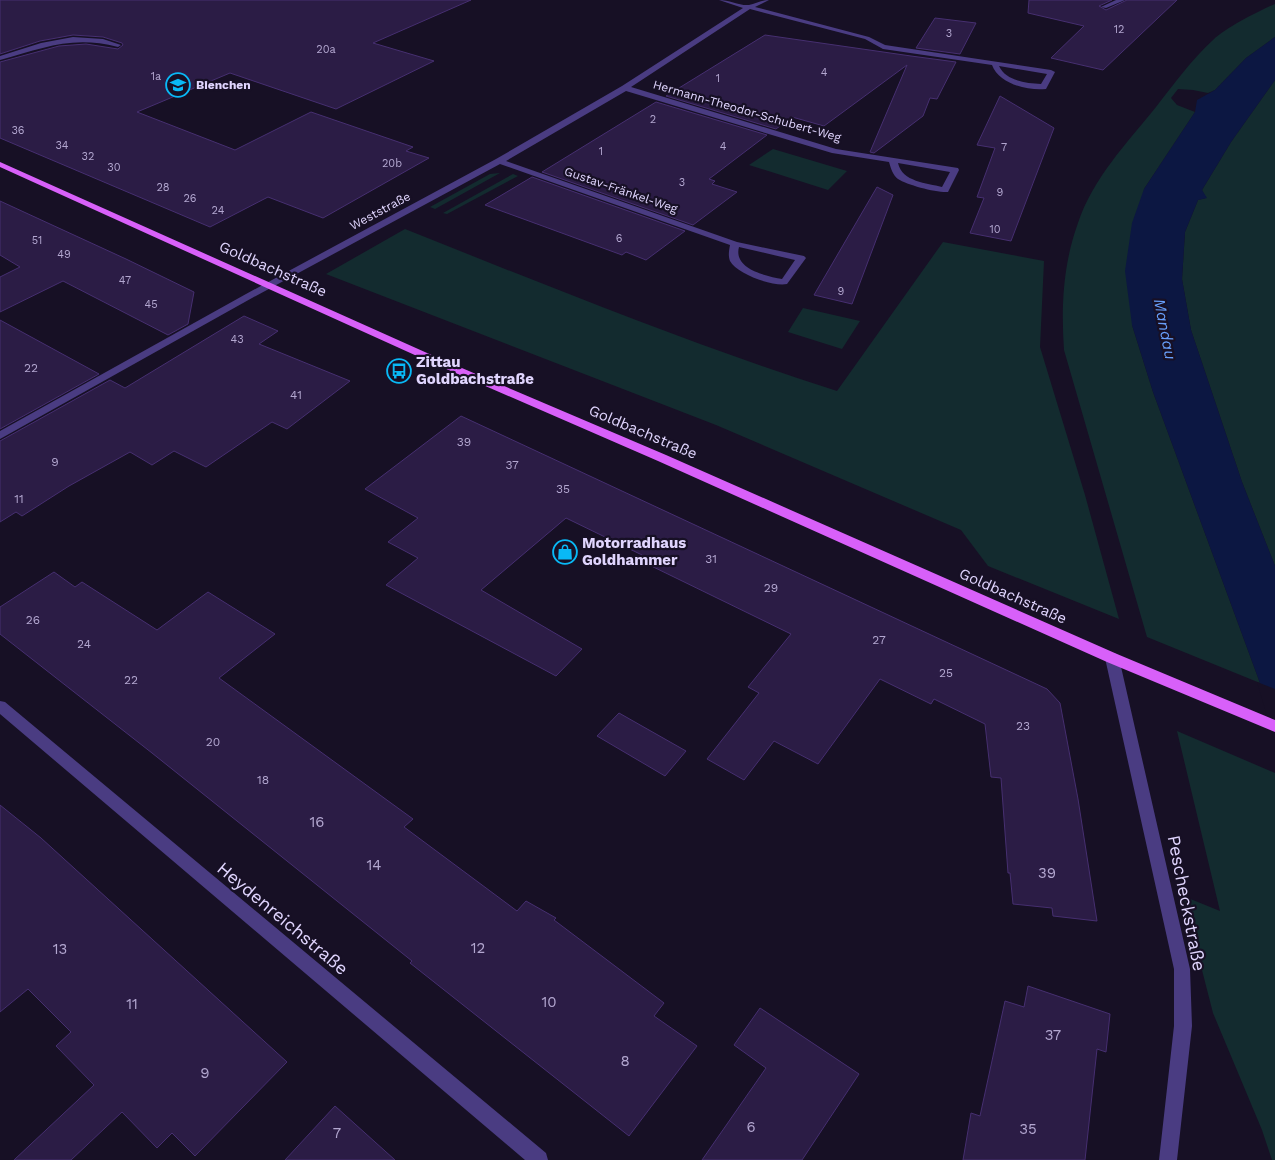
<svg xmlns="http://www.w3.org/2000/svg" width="1275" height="1160" viewBox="0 0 1275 1160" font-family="'Work Sans',sans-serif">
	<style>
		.green { fill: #132b2f }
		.water { fill: #0c1742 }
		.pier { fill: #171025 }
		.building { fill: #2b1c45; stroke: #462f70 }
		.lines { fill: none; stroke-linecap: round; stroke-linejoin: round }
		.minor { fill: #4a3c82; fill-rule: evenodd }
		.major { fill: #d860f9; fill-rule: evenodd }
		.labels { text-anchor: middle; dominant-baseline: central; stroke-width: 4.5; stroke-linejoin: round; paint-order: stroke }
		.far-number-label { font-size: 11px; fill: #b3a7d0 }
		.far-poi-label { font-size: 12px; font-weight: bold; fill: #e0d5fe; stroke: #171025; text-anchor: start }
		.far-street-label { font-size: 12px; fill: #e0d5fe; stroke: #171025 }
		.number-label { font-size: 12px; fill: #b3a7d0 }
		.street-label { font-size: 15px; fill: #e0d5fe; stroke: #171025 }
		.poi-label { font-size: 15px; font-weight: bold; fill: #e0d5fe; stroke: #171025; text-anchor: start }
		.near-number-label { font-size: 15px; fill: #b3a7d0 }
		.water-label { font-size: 16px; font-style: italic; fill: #679efa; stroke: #171025 }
		.near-street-label { font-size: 18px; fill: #e0d5fe; stroke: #171025 }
	</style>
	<rect width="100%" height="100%" fill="#171025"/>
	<path class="green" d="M1275 4V37L1246 58 1215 90 1208 93 1193 90 1178 89 1171 98 1177 105 1195 112 1144 189 1132 325 1153 392 1260 683 1147 637 1064 350C1061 307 1063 264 1078 223 1093 178 1127 143 1156 107 1173 85 1192 59 1213 40 1227 27 1257 12 1275 4Z
		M1275 80V566L1242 482 1191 330 1182 279 1185 232 1198 200 1206 198 1202 190 1231 142Z
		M773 149 847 171 828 190 749 165Z
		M500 173 435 209 430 207 490 174Z
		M513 174 518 176 447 214 443 213Z
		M405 229C548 286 690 344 837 391L943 242 1044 261 1040 347 1085 495 1119 619 988 566 961 530 716 425 326 274Z
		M803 308 860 321 842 349 788 332Z
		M1177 731 1275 773V1160H1272L1262 1130 1213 1013 1183 896 1220 911Z"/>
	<path class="water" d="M1275 37V80L1231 142 1202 190 1207 198 1198 200 1185 232 1182 279 1191 330 1242 482 1275 566V735L1260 683 1153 392 1132 325 1125 271 1132 223 1144 189 1195 112 1197 100 1215 90 1246 58Z"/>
	<path class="pier" d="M1257 682 1275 689V737L1273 736Z"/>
	<path class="building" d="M0 0H471L373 43 434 61 336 109 230 73 137 112 235 150 311 112 413 147 406 151 429 158 323 218 268 197 210 227 0 138V62L59 46 86 44 118 49 123 45 122 43 103 37 73 35 40 41 0 54Z
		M1029 0H1112L1099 6 1106 10 1127 0H1177L1103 70 1051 58 1084 26 1028 13Z
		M935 18 976 23 960 54 916 48Z
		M765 35 911 56 956 62 937 99 930 98 923 116 874 153 870 152 907 65 824 126 792 117 776 129 666 96Z
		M1000 96 1054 128 1011 241 970 233 984 198 977 197 995 148 977 145Z
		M656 102 767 135 709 179 715 181 712 184 737 192 693 225 542 172Z
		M532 177 685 231 646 260 626 252 622 255 485 205Z
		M877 187 893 195 852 304 814 295Z
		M0 201 126 259 194 292 188 324 168 335 63 281 0 312V277L20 267 0 255Z
		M244 316 278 331 259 344 350 381 287 429 272 422 206 467 174 451 152 465 130 452 69 486 22 516 16 512 0 522V441L110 380 125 388Z
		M0 320 99 374 0 429Z
		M461 416 1047 689 1060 703 1078 799 1097 921 1053 916 1052 908 1013 904 1010 873H1008L1001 778 991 777 985 724 934 699 931 704 880 679 818 764 774 741 744 780 707 759 759 693 748 687 791 634 637 559 642 555 566 518 481 590 582 649 556 676 386 585 418 558 388 542 418 518 365 489Z
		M54 572 75 587 82 582 157 630 208 592 275 634 219 678 413 819 404 827 517 911 526 901 556 918 554 920 664 1003 654 1016 697 1046 629 1136 410 963 412 961 152 753 0 634V607Z
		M619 713 686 751 665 776 597 736Z
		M0 805 41 838 287 1062 195 1156 172 1133 157 1148 122 1112 71 1160H14L94 1085 56 1046 71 1032 28 989 0 1012Z
		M1028 986 1110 1014 1106 1052 1097 1049 1085 1160H963L971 1113 980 1116 1005 1001 1024 1007Z
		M760 1008 859 1074 802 1160H702L766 1068 734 1045Z
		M335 1106 395 1160H285Z"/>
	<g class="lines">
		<path class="minor" d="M719 0C729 0 740 6 749 5 756 4 761 0 769 0L755 7 869 37 885 45 1051 70 1055 72 1046 89C1028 91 999 84 992 65L883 49 865 39 750 9 631 87 836 149 958 168 959 170 948 192C937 193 907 185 898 179 893 175 891 169 889 162L832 153 626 91 506 161 737 242 804 256 806 258 787 284C773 287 737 274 730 261 728 255 729 251 730 245L500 164 252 298 0 439V431L246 294 496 159 622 86 743 8ZM999 66 1047 74 1041 84C1026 83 1006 81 999 66ZM898 163 950 172 942 187C927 183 902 182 898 163ZM739 247 795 260 782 279C766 276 733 269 739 247Z
			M1116 0H1125L1106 8 1101 7Z
			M73 37 103 39 121 45 118 47C72 35 44 48 0 60V56L41 43Z
			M1112 653 1117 654 1119 658 1190 969 1192 1026 1177 1160H1159L1174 1026V969L1105 658 1107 654Z
			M0 701 5 702 546 1153 548 1160H525L0 714Z"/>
		<path class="major" d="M0 162 436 357 666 455 1117 654 1275 720V732L1107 662 658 461 428 361 0 167Z"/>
	</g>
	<defs>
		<g id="school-ring" transform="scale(1.25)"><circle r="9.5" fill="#171025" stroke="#09b9f6" stroke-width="1.5"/><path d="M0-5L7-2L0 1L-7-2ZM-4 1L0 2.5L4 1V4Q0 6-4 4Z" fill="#09b9f6"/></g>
		<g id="bus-ring" transform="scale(1.25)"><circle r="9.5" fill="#171025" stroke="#09b9f6" stroke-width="1.5"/><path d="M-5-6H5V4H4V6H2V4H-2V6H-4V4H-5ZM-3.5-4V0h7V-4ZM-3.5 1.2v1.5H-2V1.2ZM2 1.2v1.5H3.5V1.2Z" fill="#09b9f6"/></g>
		<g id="shop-ring" transform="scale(1.25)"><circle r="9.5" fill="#171025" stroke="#09b9f6" stroke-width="1.5"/><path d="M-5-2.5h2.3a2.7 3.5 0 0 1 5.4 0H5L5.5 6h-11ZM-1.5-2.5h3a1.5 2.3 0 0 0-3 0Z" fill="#09b9f6"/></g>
	</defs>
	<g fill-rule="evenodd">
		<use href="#school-ring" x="178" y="85"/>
		<use href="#bus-ring" x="399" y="371"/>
		<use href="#shop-ring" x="565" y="552"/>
	</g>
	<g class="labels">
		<g class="far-number-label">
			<text x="1119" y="29">12</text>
			<text x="949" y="33">3</text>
			<text x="326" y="49">20a</text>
			<text x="824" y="72">4</text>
			<text x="156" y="76">1a</text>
			<text x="718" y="78">1</text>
			<text x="653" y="119">2</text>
			<text x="18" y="130">36</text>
			<text x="62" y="145">34</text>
			<text x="723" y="146">4</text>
			<text x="1004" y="147">7</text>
			<text x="601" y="151">1</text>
			<text x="88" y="156">32</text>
			<text x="392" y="163">20b</text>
			<text x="114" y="167">30</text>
			<text x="682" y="182">3</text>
			<text x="163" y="187">28</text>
			<text x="1000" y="192">9</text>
			<text x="190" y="198">26</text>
			<text x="218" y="210">24</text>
			<text x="995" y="229">10</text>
			<text x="619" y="238">6</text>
			<text x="37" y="240">51</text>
			<text x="64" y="254">49</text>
			<text x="125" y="280">47</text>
			<text x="841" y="291">9</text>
			<text x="151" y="304">45</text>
			<text x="237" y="339">43</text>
		</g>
		<g class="far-poi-label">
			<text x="196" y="85">Bienchen</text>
		</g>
		<g class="far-street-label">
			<text transform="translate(747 111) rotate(16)">Hermann-Theodor-Schubert-Weg</text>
			<text transform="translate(621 190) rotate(19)">Gustav-Fränkel-Weg</text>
			<text transform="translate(380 211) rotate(-28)">Weststraße</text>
		</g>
		<g class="number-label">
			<text x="31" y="368">22</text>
			<text x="296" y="395">41</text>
			<text x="464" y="442">39</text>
			<text x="55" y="462">9</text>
			<text x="512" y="465">37</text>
			<text x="563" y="489">35</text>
			<text x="19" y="499">11</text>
			<text x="711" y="559">31</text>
			<text x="771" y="588">29</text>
			<text x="33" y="620">26</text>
			<text x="879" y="640">27</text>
			<text x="84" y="644">24</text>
			<text x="946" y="673">25</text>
			<text x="131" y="680">22</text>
			<text x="1023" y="726">23</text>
			<text x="213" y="742">20</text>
			<text x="263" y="780">18</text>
		</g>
		<g class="street-label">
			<text transform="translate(273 269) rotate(24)">Goldbachstraße</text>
			<text transform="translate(643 432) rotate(23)">Goldbachstraße</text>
			<text transform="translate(1013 596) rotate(24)">Goldbachstraße</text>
		</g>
		<g class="poi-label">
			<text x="416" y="362">Zittau<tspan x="416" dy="17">Goldbachstraße</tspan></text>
			<text x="582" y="543">Motorradhaus<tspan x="582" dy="17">Goldhammer</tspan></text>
		</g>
		<g class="near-number-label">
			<text x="317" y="822">16</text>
			<text x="374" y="865">14</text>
			<text x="1047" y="873">39</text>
			<text x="478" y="948">12</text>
			<text x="60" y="949">13</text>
			<text x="549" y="1002">10</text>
			<text x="132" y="1004">11</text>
			<text x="1053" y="1035">37</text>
			<text x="625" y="1061">8</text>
			<text x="205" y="1073">9</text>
			<text x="751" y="1127">6</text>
			<text x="1028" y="1129">35</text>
			<text x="337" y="1133">7</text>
		</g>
		<g class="water-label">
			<text transform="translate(1165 329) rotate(79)">Mandau</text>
		</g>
		<g class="near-street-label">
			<text transform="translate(1187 903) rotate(79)">Pescheckstraße</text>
			<text transform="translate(283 918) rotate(40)">Heydenreichstraße</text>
		</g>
	</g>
</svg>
